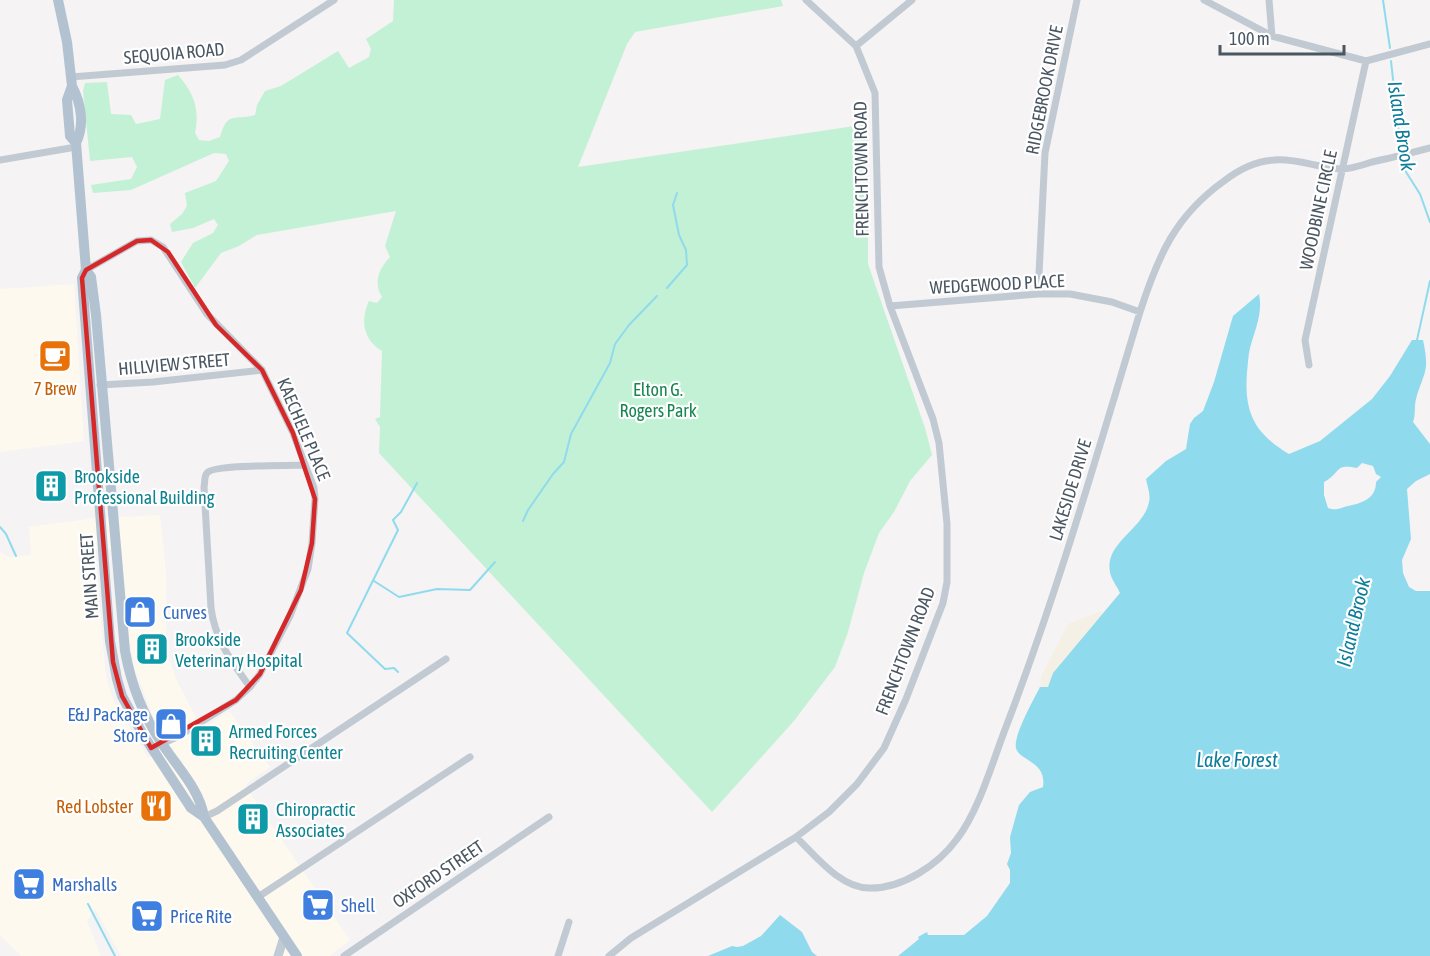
<svg xmlns="http://www.w3.org/2000/svg" width="1430" height="956" viewBox="0 0 1430 956" font-family="'Asap Condensed',sans-serif">
	<style>
		.commercial { fill: #fdf9ef; fill-rule: evenodd }
		.green { fill: #c3f1d5 }
		.sand { fill: #f5f0e5 }
		.water { fill: #90daee; fill-rule: evenodd }
		.lines { fill: none; stroke-linecap: round; stroke-linejoin: round }
		.stream { stroke: #90daee; stroke-width: 2 }
		.street { stroke: #c1cad2; stroke-width: 7 }
		.secondary { stroke: #c1cbd6; stroke-width: 9 }
		.primary { stroke: #b3c2d1; stroke-width: 10 }
		.marked { fill: none; stroke: #d62828; stroke-width: 4.5; stroke-linejoin: round }
		.labels { text-anchor: middle; dominant-baseline: central; stroke-width: 4.5; stroke-linejoin: round; paint-order: stroke }
		.street-label { font-size: 18px; fill: #4a5661; stroke: #fff }
		.food-label { font-size: 18px; fill: #c56008; stroke: #fff }
		.park-label { font-size: 18px; fill: #17864f; stroke: #fff }
		.culture-label { font-size: 18px; fill: #0d838f; stroke: #fff; text-anchor: start }
		.shop-label { font-size: 18px; fill: #366cbe; stroke: #fff; text-anchor: start }
		.water-label { font-size: 20px; font-style: italic; fill: #0c7c9b; stroke: #fff }
	</style>
	<rect width="100%" height="100%" fill="#f5f3f3"/>
	<path class="commercial" d="M74 284 84 441 0 452V289Z
		M160 515 166 573V648L176 679 202 729 229 711 270 767 246 784 252 796 350 940 330 956H121L95 909 87 921 101 956H21L0 935V552L9 557 31 555 29 527 95 518ZM121 548 129 639 135 670 154 719 162 737 174 750 148 757 116 705 109 688 105 668 95 550Z"/>
	<path class="green" d="M394 0H781L783 6 635 32 627 44 578 167 868 124V264L925 428 932 455 910 481 894 512 879 533 864 573 848 632 835 667 793 722 712 812 379 453 380 427 375 419 380 417 382 351C363 340 360 320 369 301L377 303 382 297C373 282 379 269 390 257L385 246 396 211 257 235 239 246 221 253 195 288 181 262 193 243 213 233 218 225 214 219 193 228 172 232 170 224 182 214 187 206 185 193 216 181 229 161 226 154 214 153 131 190 93 193 91 185 131 179 137 167 132 157 90 161 83 91 85 83 107 82 111 114 131 115 136 124 160 119 165 80 178 75C194 93 200 110 195 133L199 140 209 141 220 137C228 110 234 121 255 115L257 105 265 91 281 86 338 51 349 68 369 57 371 49 366 39 393 21Z"/>
	<path class="sand" d="M1099 612H1104L1053 673 1048 687H1040L1042 675 1068 624Z"/>
	<path class="water" d="M1259 294C1263 313 1255 330 1250 348 1248 356 1248 364 1247 372 1244 412 1254 433 1289 454L1320 441 1372 399 1390 376 1412 340H1423C1430 373 1424 371 1416 399 1414 406 1416 414 1413 422L1430 444V474L1416 481 1407 489 1411 539 1402 560 1403 573 1409 587 1416 591H1430V956H898L919 939 918 937 927 932 928 935H964L987 916 1010 883V870L1007 864 1011 853 1010 837 1019 805 1030 792 1043 787C1047 761 1019 761 1016 748 1013 736 1034 699 1040 687H1048L1053 673 1120 593C1117 586 1111 579 1110 572 1104 543 1144 529 1149 502 1151 495 1147 485 1146 479L1166 461 1186 449 1190 424 1194 418 1203 411 1214 382 1233 316ZM1362 463 1373 466 1376 474 1381 477 1376 482C1376 499 1362 503 1348 506 1340 508 1336 511 1328 508L1324 495V482C1341 473 1334 463 1357 468Z
		M780 915 802 932 812 952 817 956H708L732 946 737 947 743 946 761 936Z"/>
	<g class="lines">
		<path class="stream" d="M1383 0 1390 48
			M1391 61 1400 143 1406 172 1420 194 1430 222
			M667 288 687 265 686 250 679 235 673 205 677 193
			M1417 340 1430 281
			M523 521 528 510 553 474 564 462 571 434 610 363 615 344 629 325 657 296
			M0 527 6 534 16 556
			M374 581 399 597 437 589 470 590 495 562
			M398 672 394 668 385 669 347 633 398 530 393 520 401 512 417 483
			M88 904 115 956"/>
		<path class="street" d="M1204 0 1272 36 1366 61 1430 44
			M1269 0 1272 36
			M856 46 912 0
			M71 77 225 65 241 60 334 0
			M0 160 76 147
			M86 270 137 241 151 240 163 247 207 314 262 370 293 433 314 488 315 499 312 543 308 569 290 616 260 674 250 687 236 700 177 737 159 745
			M1038 294 1045 153 1077 0
			M890 306 1038 294H1070L1112 302 1140 312
			M1309 365 1305 340 1366 61
			M100 385 153 382 262 370
			M250 687C232 662 215 640 211 608L204 487C205 483 204 476 207 473 213 464 289 466 304 465
			M204 817 217 811 446 659
			M796 837C815 855 840 888 869 888 902 889 938 865 957 839 979 811 993 760 1006 727 1058 591 1098 451 1140 312 1158 256 1175 216 1224 181 1238 170 1256 161 1274 160 1297 158 1318 168 1341 169 1351 169 1363 165 1372 162 1392 158 1411 153 1430 148
			M258 897 470 757
			M344 956 549 817
			M558 956 569 922
			M609 956 631 938 796 837 829 812 857 784 884 748 906 699 943 603 947 582V524L939 443 933 419 890 306 879 267 875 93 856 46 806 0"/>
		<path class="secondary" d="M278 956 284 937"/>
		<path class="primary" d="M58 0 67 42 71 77 72 86 67 100 70 136 76 143
			M72 86C81 103 85 125 76 143L86 270 91 277 96 315 125 651C131 685 144 717 163 745 178 768 200 790 204 817
			M86 270 82 278 85 317 110 641 117 679 122 696 142 733 191 808 204 817 297 956"/>
	</g>
	<path class="marked" d="M151 240 168 252 216 325 262 370 293 433 315 499 312 543 301 590 260 674 236 700 151 748 122 696 113 662 82 278 86 270 137 241Z"/>
	<defs>
		<g id="cafe-square" transform="scale(1.725)"><rect x="-9" y="-9" width="18" height="18" rx="4" fill="#e8710a" stroke="#fff"/><path d="M-5.5-4.5H6V0H3Q3 3.5 0 3.5H-2.5Q-5.5 3.5-5.5 0ZM3-3.2v2h1.7v-2ZM-6 4.5H4V6H-6Z" fill="#fff"/></g>
		<g id="building-square" transform="scale(1.725)"><rect x="-9" y="-9" width="18" height="18" rx="4" fill="#0f9aa8" stroke="#fff"/><path d="M-4-6H4V6H1V3H-1V6H-4ZM-2.5-4.3h1.7v1.8h-1.7ZM.8-4.3h1.7v1.8H.8ZM-2.5-1h1.7V.8h-1.7ZM.8-1h1.7V.8H.8Z" fill="#fff"/></g>
		<g id="shop-square" transform="scale(1.725)"><rect x="-9" y="-9" width="18" height="18" rx="4" fill="#3f7fe0" stroke="#fff"/><path d="M-5-2.5h2.3a2.7 3.5 0 0 1 5.4 0H5L5.5 6h-11ZM-1.5-2.5h3a1.5 2.3 0 0 0-3 0Z" fill="#fff"/></g>
		<g id="restaurant-square" transform="scale(1.725)"><rect x="-9" y="-9" width="18" height="18" rx="4" fill="#e8710a" stroke="#fff"/><path d="M-5-6h1v4h1v-4h1v4h1v-4h1v5L-1.5 .5V6h-2V.5L-5-1ZM5-6V6H3V1.5H1.5Q1.5-4 5-6Z" fill="#fff"/></g>
		<g id="supermarket-square" transform="scale(1.725)"><rect x="-9" y="-9" width="18" height="18" rx="4" fill="#3f7fe0" stroke="#fff"/><path d="M-6-5.5h2.5l.6 2H6L4.5 2H-2.5L-4.4-4H-6ZM-1.5 3.2a1.3 1.3 0 1 0 .1 0ZM3 3.2a1.3 1.3 0 1 0 .1 0Z" fill="#fff"/></g>
	</defs>
	<g fill-rule="evenodd">
		<use href="#cafe-square" x="55" y="356"/>
		<use href="#building-square" x="51" y="486"/>
		<use href="#shop-square" x="140" y="612"/>
		<use href="#building-square" x="152" y="649"/>
		<use href="#shop-square" x="171" y="724"/>
		<use href="#building-square" x="206" y="741"/>
		<use href="#restaurant-square" x="156" y="806"/>
		<use href="#building-square" x="253" y="819"/>
		<use href="#supermarket-square" x="29" y="884"/>
		<use href="#supermarket-square" x="318" y="905"/>
		<use href="#supermarket-square" x="147" y="916"/>
	</g>
	<g class="labels">
		<g class="street-label">
			<text transform="translate(174 53) rotate(-5)">SEQUOIA ROAD</text>
			<text transform="translate(1044 90) rotate(-79)">RIDGEBROOK DRIVE</text>
			<text transform="translate(861 169) rotate(-91)">FRENCHTOWN ROAD</text>
			<text transform="translate(1318 210) rotate(-78)">WOODBINE CIRCLE</text>
			<text transform="translate(997 284) rotate(-3)">WEDGEWOOD PLACE</text>
			<text transform="translate(174 364) rotate(-5)">HILLVIEW STREET</text>
			<text transform="translate(304 429) rotate(67)">KAECHELE PLACE</text>
			<text transform="translate(1070 490) rotate(-73)">LAKESIDE DRIVE</text>
			<text transform="translate(89 576) rotate(-94)">MAIN STREET</text>
			<text transform="translate(905 651) rotate(-69)">FRENCHTOWN ROAD</text>
			<text transform="translate(438 874) rotate(-34)">OXFORD STREET</text>
		</g>
		<g class="food-label">
			<text x="55" y="388">7 Brew</text>
			<text x="133" y="806" text-anchor="end">Red Lobster</text>
		</g>
		<g class="park-label">
			<text x="658" y="389">Elton G.<tspan x="658" dy="21">Rogers Park</tspan></text>
		</g>
		<g class="culture-label">
			<text x="74" y="476">Brookside<tspan x="74" dy="21">Professional Building</tspan></text>
			<text x="175" y="639">Brookside<tspan x="175" dy="21">Veterinary Hospital</tspan></text>
			<text x="229" y="731">Armed Forces<tspan x="229" dy="21">Recruiting Center</tspan></text>
			<text x="276" y="809">Chiropractic<tspan x="276" dy="21">Associates</tspan></text>
		</g>
		<g class="shop-label">
			<text x="163" y="612">Curves</text>
			<text x="148" y="714" text-anchor="end">E&amp;J Package<tspan x="148" dy="21">Store</tspan></text>
			<text x="52" y="884">Marshalls</text>
			<text x="341" y="905">Shell</text>
			<text x="170" y="916">Price Rite</text>
		</g>
		<g class="water-label">
			<text transform="translate(1402 126) rotate(81)">Island Brook</text>
			<text transform="translate(1353 622) rotate(-77)">Island Brook</text>
			<text x="1237" y="759">Lake Forest</text>
		</g>
	</g>
	<path d="M1220 45v9h124v-9" fill="none" stroke="#4a5661" stroke-width="3"/>
	<text x="1229" y="45" font-size="18" fill="#4a5661" stroke="#ffffff" stroke-width="4.5" paint-order="stroke">100 m</text>
</svg>
